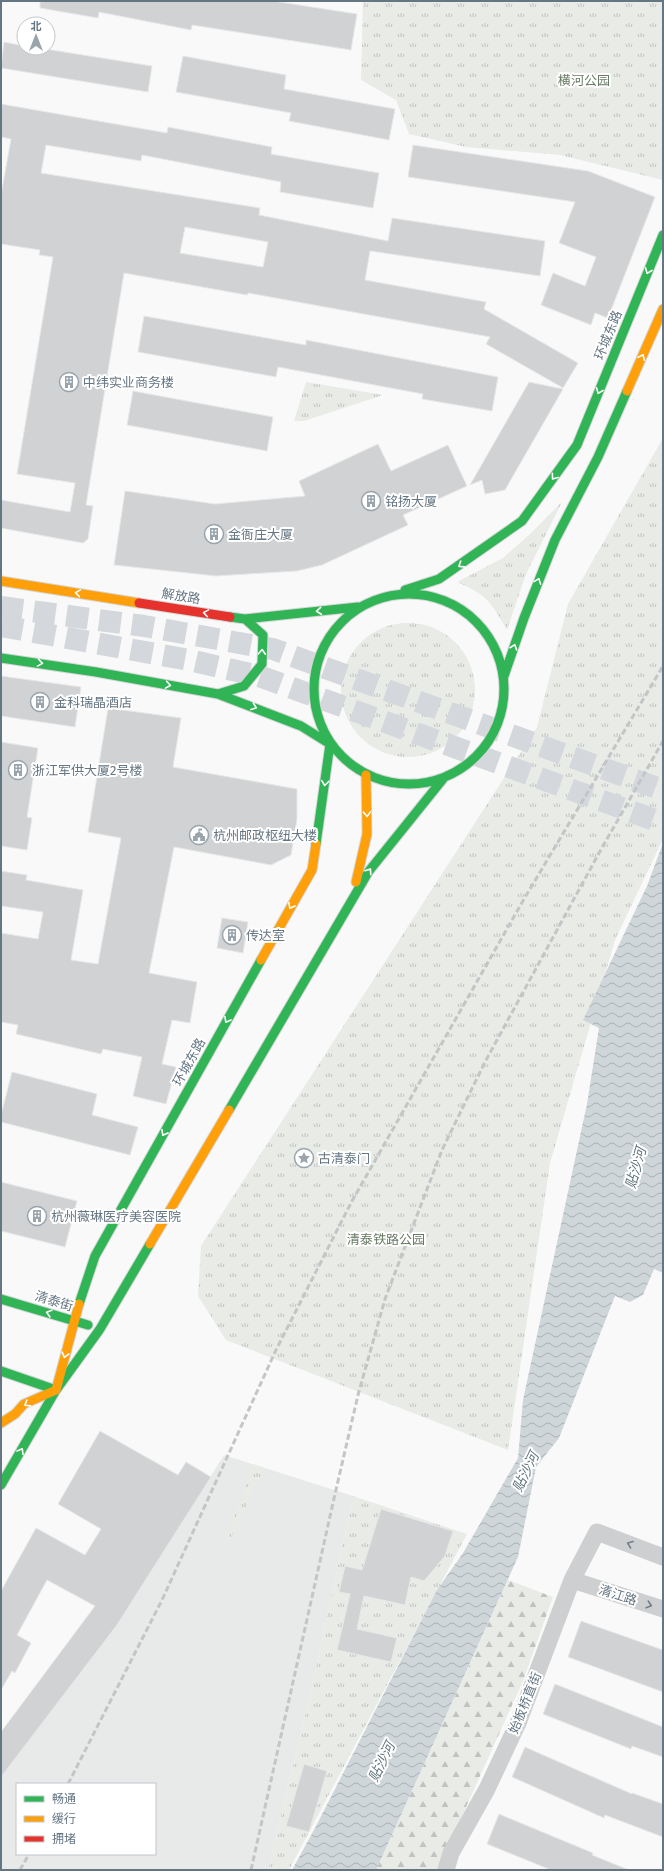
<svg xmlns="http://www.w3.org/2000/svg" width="664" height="1871" viewBox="0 0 664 1871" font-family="'Fira Sans','Noto Sans SC',sans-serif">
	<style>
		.built { fill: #e8e9e9; fill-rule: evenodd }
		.grass { fill: url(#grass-tufts) }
		.forest { fill: url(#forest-firs) }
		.water { fill: url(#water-waves) }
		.building { fill: #d0d2d3; stroke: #e8e8e8; fill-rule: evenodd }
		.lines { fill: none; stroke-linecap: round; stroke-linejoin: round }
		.primary-tunnel { stroke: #d4d8dc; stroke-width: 22; stroke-dasharray: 22 11; stroke-linecap: butt }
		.fast-casing { stroke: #d5d6d7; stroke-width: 11 }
		.slow-casing { stroke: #d5d6d7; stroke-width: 11 }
		.jam-casing { stroke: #d5d6d7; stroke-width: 11 }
		.street { stroke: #cecfd0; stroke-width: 17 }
		.fast { stroke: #30b455; stroke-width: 9 }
		.slow { stroke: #ff9f0a; stroke-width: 9 }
		.jam { stroke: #e5322d; stroke-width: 9 }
		.rail { stroke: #c3c5c6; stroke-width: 3; stroke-dasharray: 6 3; stroke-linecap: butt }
		.oneway { stroke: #fff }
		.oneway2 { stroke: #707f8b }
		.labels { text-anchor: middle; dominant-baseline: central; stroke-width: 4; stroke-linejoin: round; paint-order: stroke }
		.park-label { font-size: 13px; fill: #687a64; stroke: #fff }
		.street-label { font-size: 13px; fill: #657683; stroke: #fff }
		.poi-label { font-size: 13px; fill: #657683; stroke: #fff; text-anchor: start }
		.water-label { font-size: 14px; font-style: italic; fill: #60757c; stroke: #fff }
	</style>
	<defs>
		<pattern id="grass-tufts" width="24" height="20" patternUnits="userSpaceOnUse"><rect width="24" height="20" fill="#e8ebe6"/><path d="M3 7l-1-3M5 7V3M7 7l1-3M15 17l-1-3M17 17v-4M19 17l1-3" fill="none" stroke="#c0c3c0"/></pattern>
		<pattern id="forest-firs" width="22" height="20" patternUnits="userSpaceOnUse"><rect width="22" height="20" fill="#e8ebe6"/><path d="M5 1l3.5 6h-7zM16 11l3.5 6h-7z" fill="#c0c3c0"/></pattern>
		<pattern id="water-waves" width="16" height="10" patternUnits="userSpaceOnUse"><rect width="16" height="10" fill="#ced6d9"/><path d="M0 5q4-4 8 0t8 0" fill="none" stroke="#abb2b5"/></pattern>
	</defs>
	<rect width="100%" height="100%" fill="#f9f9f9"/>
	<path class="built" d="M224 1455 353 1496 313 1682 268 1870H1V1772L117 1625ZM17 1784H155V1854H17Z"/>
	<path class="grass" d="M363 1H663V180L560 155 466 147 409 134 396 100 361 80Z
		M306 382 383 395 304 421H294Z
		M663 438V839L615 940 550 1163 508 1450 226 1340 198 1296 201 1246 537 727 568 604Z
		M562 502 526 574 507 630C491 603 488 595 457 582L503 558 529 535Z
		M341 690a67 67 0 1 1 134 0a67 67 0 1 1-134 0Z
		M253 1464 265 1468 217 1566Z
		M353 1496 467 1534 289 1870H268L313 1682Z"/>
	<path class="forest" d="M508 1580 553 1597 523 1681 457 1827 441 1870H376Z"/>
	<path class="water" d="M663 843V1273L654 1269 643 1295 630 1302 615 1296 559 1438 536 1467 518 1557 376 1870H292L315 1828 437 1590 463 1553 518 1458 523 1400 587 1104 599 1028 583 1020 647 886Z"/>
	<path class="building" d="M40 1H273L357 14 351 50 192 25 191 30 99 12 98 18 40 8Z
		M4 42 24 46V48H39L152 66 148 92 1 68Z
		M183 56 286 75 284 89 395 109 389 140 289 121 291 113 176 92Z
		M1 104 167 133 168 127 272 147 271 154 379 173 373 208 280 192 281 182 142 155 141 161 46 145 41 173 260 208 259 215 388 241 392 218 545 241 540 276 370 251 365 280 486 302 484 309 578 363 563 388 486 344 490 337 248 293 247 295 124 273 86 505 93 506 88 539 83 543 1 528V500L70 512 75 483 17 474 53 257 39 255 40 250 1 244V195L11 139 1 137ZM185 227 268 242 263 267 180 253Z
		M413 145 588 171 655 197 608 318 595 313 591 325 541 305 553 273 585 286 596 257 559 243 575 202 408 177Z
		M144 316 306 345V340L498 377 492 411 422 399 423 394 278 367 276 377 138 352Z
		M529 382 563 389 505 490 485 494 482 480 470 485Z
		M133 391 273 417 267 451 127 425Z
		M378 444 391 471 448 445 467 486 403 515 408 525 322 565 297 571 216 576 114 565 125 491 215 504 305 496 299 481Z
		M1 676 81 687 75 727 1 716Z
		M108 708 181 718 173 767 297 789V819L291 855 271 865 174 847 149 973 197 982 190 1023 172 1020 162 1064 176 1067 166 1104 133 1096 142 1057 103 1049 101 1054 16 1034 18 1025 1 1022V933L38 939 43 912 1 906V871L27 875 26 880 83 890 71 960 98 964 121 838 88 832Z
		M1 742 38 748 27 817 32 818 27 850 1 846Z
		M222 918 248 922 243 953 217 948Z
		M12 1072 97 1094 92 1115 138 1127 130 1155 1 1122V1115Z
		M1 1182 77 1201 65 1247 1 1231Z
		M100 1431 178 1475 186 1462 211 1477 117 1625 1 1777V1732L95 1606 47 1580 17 1635 31 1643 15 1673 12 1671 1 1690V1591L36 1528 85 1555 101 1529 58 1504Z
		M381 1509 453 1531 445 1556 424 1581 411 1577 405 1605 364 1596 357 1629 397 1638 391 1662 337 1650 350 1594 339 1592 345 1566 362 1570Z
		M581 1621 663 1650V1692L568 1657Z
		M555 1684 663 1727V1757L632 1746 631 1749 543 1714Z
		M525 1747 632 1794V1793L663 1804V1837L605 1815 604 1818 512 1777Z
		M304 1764 327 1771 309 1832 286 1826Z
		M499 1814 593 1853 592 1855 629 1870H551L487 1844Z"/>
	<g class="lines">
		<path class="primary-tunnel" d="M1 607 144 626 273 649 663 790
			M1 626 189 660 259 676 663 823"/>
		<g class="fast-casing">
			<path id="fast" d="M405 590 439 579 522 521 577 445 663 235
				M314 689a95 95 0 1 1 190 0a95 95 0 1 1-190 0Z
				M230 617 245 619 358 607
				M1 658 96 672 218 694 301 726 330 744 316 844
				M504 676 524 618 555 540 598 457 627 391
				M218 694 244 686 262 664 263 635 245 619
				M229 1110 369 871 443 779
				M1 1299 88 1325
				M79 1304 95 1256 261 960
				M1 1371 56 1390
				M1 1485 56 1390 100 1329 150 1244"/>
		</g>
		<g class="slow-casing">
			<path id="slow" d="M627 391 663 309
				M1 581 139 603
				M356 882 367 834 366 775
				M261 960 312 870 316 844
				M150 1244 229 1110
				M56 1390 79 1304
				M1 1423 15 1414 24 1404 56 1390"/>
		</g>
		<g class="jam-casing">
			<path id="jam" d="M139 603 230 617"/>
		</g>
		<path class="street" d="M572 1580 663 1609
			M446 1870 451 1853 487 1789 518 1723 572 1580 597 1532 663 1557"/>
		<use href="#fast" class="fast"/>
		<use href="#slow" class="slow"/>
		<use href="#jam" class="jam"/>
		<path class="rail" d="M68 1784 162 1600 276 1350 352 1201 524 899 663 666
			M20 1870 29 1854
			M251 1870 335 1494 358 1395 385 1299 442 1150 485 1062 599 853 663 741"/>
	</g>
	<defs><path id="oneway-chevron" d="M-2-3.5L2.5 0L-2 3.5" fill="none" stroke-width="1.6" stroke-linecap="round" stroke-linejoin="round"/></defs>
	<g class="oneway">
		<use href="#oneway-chevron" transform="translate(648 271) rotate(112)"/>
		<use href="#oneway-chevron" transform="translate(642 357) rotate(-66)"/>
		<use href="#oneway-chevron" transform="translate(599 391) rotate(112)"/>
		<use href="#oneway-chevron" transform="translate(554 477) rotate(126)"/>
		<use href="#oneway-chevron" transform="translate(461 565) rotate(147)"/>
		<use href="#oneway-chevron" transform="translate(538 581) rotate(-69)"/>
		<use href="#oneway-chevron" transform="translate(78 593) rotate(-171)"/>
		<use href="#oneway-chevron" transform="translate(319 611) rotate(174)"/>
		<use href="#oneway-chevron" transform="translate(206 613) rotate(-171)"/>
		<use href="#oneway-chevron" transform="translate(514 647) rotate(-71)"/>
		<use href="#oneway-chevron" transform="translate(262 652) rotate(-87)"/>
		<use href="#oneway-chevron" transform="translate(40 663) rotate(9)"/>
		<use href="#oneway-chevron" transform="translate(168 685) rotate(10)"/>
		<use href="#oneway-chevron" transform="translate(254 707) rotate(20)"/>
		<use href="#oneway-chevron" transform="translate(325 783) rotate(97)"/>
		<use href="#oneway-chevron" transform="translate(367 814) rotate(88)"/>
		<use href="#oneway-chevron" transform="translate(369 871) rotate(-56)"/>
		<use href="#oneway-chevron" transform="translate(291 906) rotate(119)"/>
		<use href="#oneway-chevron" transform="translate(227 1020) rotate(119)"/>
		<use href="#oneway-chevron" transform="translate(164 1133) rotate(119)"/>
		<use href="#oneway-chevron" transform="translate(49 1313) rotate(-163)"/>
		<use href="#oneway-chevron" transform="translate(65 1355) rotate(105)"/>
		<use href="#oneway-chevron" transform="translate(27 1404) rotate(148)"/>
		<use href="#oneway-chevron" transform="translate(21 1451) rotate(-60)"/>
	</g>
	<g class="oneway2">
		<use href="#oneway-chevron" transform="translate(630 1544) rotate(-159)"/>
		<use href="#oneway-chevron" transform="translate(649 1605) rotate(18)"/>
	</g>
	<defs>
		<g id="building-ring" transform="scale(1)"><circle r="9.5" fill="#fff" stroke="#99a4ac" stroke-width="1.5"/><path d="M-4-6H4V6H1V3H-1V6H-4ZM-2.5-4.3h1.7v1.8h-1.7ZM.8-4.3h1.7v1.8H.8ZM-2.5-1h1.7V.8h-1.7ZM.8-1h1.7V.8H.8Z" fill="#99a4ac"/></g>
		<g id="civic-ring" transform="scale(1)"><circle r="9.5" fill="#fff" stroke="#99a4ac" stroke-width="1.5"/><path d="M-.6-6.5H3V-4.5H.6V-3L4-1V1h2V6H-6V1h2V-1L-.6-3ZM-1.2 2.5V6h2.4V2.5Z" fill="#99a4ac"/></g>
		<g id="sight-ring" transform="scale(1)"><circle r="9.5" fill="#fff" stroke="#99a4ac" stroke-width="1.5"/><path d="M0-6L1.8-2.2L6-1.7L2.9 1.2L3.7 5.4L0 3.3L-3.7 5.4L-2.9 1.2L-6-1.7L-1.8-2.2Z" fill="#99a4ac"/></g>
	</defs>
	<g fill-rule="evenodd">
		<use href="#building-ring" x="69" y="382"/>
		<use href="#building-ring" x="371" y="501"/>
		<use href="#building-ring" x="214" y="534"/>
		<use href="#building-ring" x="40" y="702"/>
		<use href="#building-ring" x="18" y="770"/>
		<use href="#civic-ring" x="199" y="835"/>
		<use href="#building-ring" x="232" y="935"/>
		<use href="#sight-ring" x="304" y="1158"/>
		<use href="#building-ring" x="37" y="1216"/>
	</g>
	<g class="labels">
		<g class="park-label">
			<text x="584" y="80">横河公园</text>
			<text x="386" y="1239">清泰铁路公园</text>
		</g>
		<g class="street-label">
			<text transform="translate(608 335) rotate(-68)">环城东路</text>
			<text transform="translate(181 596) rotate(9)">解放路</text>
			<text transform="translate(189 1062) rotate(-61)">环城东路</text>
			<text transform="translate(54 1301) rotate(17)">清泰街</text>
			<text transform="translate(618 1595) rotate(18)">清江路</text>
			<text transform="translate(525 1703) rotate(-68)">始板桥直街</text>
		</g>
		<g class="poi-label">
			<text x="83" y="382">中纬实业商务楼</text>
			<text x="385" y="501">铭扬大厦</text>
			<text x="228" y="534">金衙庄大厦</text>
			<text x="54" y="702">金科瑞晶酒店</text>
			<text x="32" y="770">浙江军供大厦2号楼</text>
			<text x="213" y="835">杭州邮政枢纽大楼</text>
			<text x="246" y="935">传达室</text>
			<text x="318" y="1158">古清泰门</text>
			<text x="51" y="1216">杭州薇琳医疗美容医院</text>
		</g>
		<g class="water-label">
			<text transform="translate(636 1168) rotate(-74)">贴沙河</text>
			<text transform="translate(526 1472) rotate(-64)">贴沙河</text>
			<text transform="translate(382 1762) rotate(-64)">贴沙河</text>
		</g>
	</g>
	<rect width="664" height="1871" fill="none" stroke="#657683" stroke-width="4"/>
	<rect x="16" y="1783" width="140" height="72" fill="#ffffff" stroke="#c1c8cd"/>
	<rect x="24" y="1796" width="20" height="6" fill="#30b455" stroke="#c1c8cd"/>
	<text x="52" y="1803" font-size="12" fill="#657683">畅通</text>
	<rect x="24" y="1816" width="20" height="6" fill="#ff9f0a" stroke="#c1c8cd"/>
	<text x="52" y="1823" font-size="12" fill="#657683">缓行</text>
	<rect x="24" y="1836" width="20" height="6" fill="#e5322d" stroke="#c1c8cd"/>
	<text x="52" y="1843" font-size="12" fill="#657683">拥堵</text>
	<g transform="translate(36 36)"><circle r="19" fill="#ffffff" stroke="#c1c8cd"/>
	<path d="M0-3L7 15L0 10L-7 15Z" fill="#99a4ac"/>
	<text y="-6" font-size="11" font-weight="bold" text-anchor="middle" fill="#657683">北</text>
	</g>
</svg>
